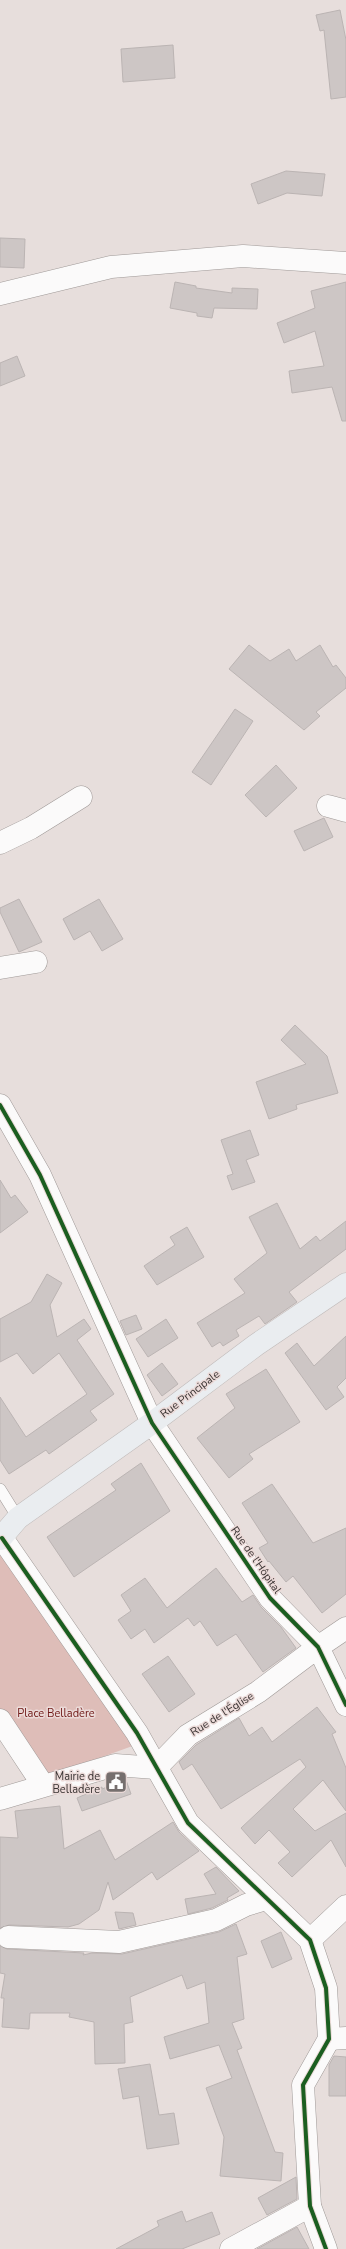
<svg xmlns="http://www.w3.org/2000/svg" width="346" height="2249" viewBox="0 0 346 2249" font-family="'Nunito Sans',sans-serif">
	<style>
		.green { fill: #debdb8 }
		.building { fill: #cdc6c5; stroke: #bbb4b3 }
		.lines { fill: none; stroke-linecap: round; stroke-linejoin: round }
		.service-casing { stroke: #9f9997; stroke-width: 12 }
		.minor-casing { stroke: #9f9997; stroke-width: 23 }
		.tertiary-casing { stroke: #9f9997; stroke-width: 23 }
		.primary-casing { stroke: #c0bbba; stroke-width: 23 }
		.service { stroke: #fbfafa; stroke-width: 11 }
		.minor { stroke: #fbfafa; stroke-width: 22 }
		.tertiary { stroke: #fbfafa; stroke-width: 22 }
		.primary { stroke: #eaedf0; stroke-width: 22 }
		.cycleway-casing { stroke: #ebdad8; stroke-width: 6 }
		.cycleway { stroke: #1b5e20; stroke-width: 4 }
		.labels { text-anchor: middle; dominant-baseline: central; stroke-width: 3; stroke-linejoin: round; paint-order: stroke }
		.street-label { font-size: 11px; fill: #393332; stroke: #ebdad8 }
		.park-label { font-size: 11px; fill: #6f1816; stroke: #ebdad8 }
		.poi-label { font-size: 11px; fill: #393332; stroke: #ebdad8; text-anchor: end }
	</style>
	<rect width="100%" height="100%" fill="#e7dedc"/>
	<path class="green" d="M0 1555 94 1667 138 1744 33 1782 0 1736Z"/>
	<path class="building" d="M340 10 346 40V97L331 99 324 30 320 31 316 15Z
		M173 45 175 78 123 82 121 49Z
		M286 171 325 174 322 196 287 193 258 204 251 184Z
		M0 238 25 239 24 268 0 267Z
		M175 282 196 286V288L232 293V288L258 289 257 309 214 308 212 318 197 316V313L170 308Z
		M346 282V421H342L332 387 292 393 289 371 324 366 315 331 284 343 277 323 315 308 311 291Z
		M17 356 25 376 0 386V363Z
		M249 645 270 661 289 649 296 661 320 645 333 667 336 665 346 678V688L316 712 320 716 304 730 229 669Z
		M235 709 253 721 211 785 192 772Z
		M276 765 297 788 266 817 245 795Z
		M324 818 333 837 304 851 294 831Z
		M19 899 42 942 19 952 0 912V908Z
		M99 899 123 939 102 951 90 931 74 940 63 919Z
		M295 1025 327 1056 338 1093 296 1105 297 1109 269 1119 256 1082 306 1064 281 1040Z
		M250 1130 259 1155 246 1160 255 1182 232 1190 227 1176 233 1174 221 1140Z
		M0 1180 11 1198 15 1195 28 1212 0 1233Z
		M277 1203 300 1249 316 1236 320 1241 346 1221V1249L289 1292 297 1302 265 1324 259 1316 236 1330 239 1336 223 1346 220 1342 212 1347 197 1323 245 1293 234 1279 267 1253 249 1217Z
		M187 1227 204 1257 157 1285 144 1266 175 1245 170 1237Z
		M47 1274 62 1283 50 1305 57 1337 84 1319 91 1329 77 1340 114 1394 90 1411 97 1420 49 1454 46 1450 9 1474 0 1460V1397L26 1437 87 1394 59 1353 33 1374 17 1353 0 1362V1319L31 1302Z
		M136 1315 142 1329 126 1335 120 1321Z
		M166 1319 178 1338 148 1357 136 1339Z
		M346 1336V1378L337 1387 344 1397 326 1410 285 1353 297 1343 314 1366Z
		M162 1363 178 1384 162 1396 147 1375Z
		M266 1369 300 1422 249 1454 253 1459 229 1478 197 1438 235 1408 226 1394Z
		M141 1463 170 1511 74 1577 47 1537 116 1490 111 1484Z
		M272 1484 313 1543 346 1528V1594L322 1613 293 1576 286 1582 269 1561 268 1562 259 1548 268 1543 242 1503Z
		M216 1568 242 1602 253 1595 261 1607 281 1627 296 1648 263 1672 236 1634 217 1646 200 1621 194 1626 188 1618 154 1643 145 1629 131 1639 118 1620 131 1611 121 1595 145 1578 167 1608Z
		M168 1656 195 1694 169 1712 142 1674Z
		M317 1707 336 1732 332 1734 346 1768V1811L323 1780 293 1809 315 1831 346 1813V1867L331 1840 292 1877 278 1863 290 1852 269 1830 255 1844 241 1828 306 1767 300 1759 221 1809 192 1764 183 1770 179 1762 196 1745 239 1718 249 1736 262 1727 272 1742Z
		M126 1780 131 1794 82 1811 77 1798 102 1787V1789Z
		M60 1806 64 1849 100 1830 115 1860 173 1822 179 1832 199 1851 157 1880 152 1872 113 1900 108 1882 99 1910 79 1924 68 1927 9 1925 0 1928V1837L18 1838 15 1811Z
		M216 1867 239 1891 227 1898 228 1900 212 1908 188 1914 185 1899 216 1894 204 1874Z
		M115 1912 133 1913 136 1925 119 1929Z
		M236 1924 247 1954 237 1957 244 2019 232 2023 242 2048 237 2050 275 2152 283 2153 281 2181 220 2176 224 2137 206 2088 232 2078 219 2045 170 2059 164 2037 209 2023 205 1982 187 1989 182 1975 130 1997 133 2022 124 2024 125 2063 95 2064 94 2022 69 2017 70 2013H30L29 2029 2 2027 4 1998H1L5 1974 0 1973V1946L7 1949 84 1953 83 1955 92 1953 122 1954 219 1932Z
		M281 1932 292 1959 272 1968 261 1941Z
		M334 2056 346 2057V2096H329V2065Z
		M150 2064 159 2115 174 2113 179 2144 147 2149 139 2096 123 2099 118 2069Z
		M296 2177 297 2199 267 2215 258 2198Z
		M182 2211 186 2222 212 2212 220 2234 182 2249H116L159 2226 157 2221Z
		M297 2227 309 2249H257Z"/>
	<g class="lines">
		<g class="service-casing">
			<path id="service" d="M0 1489 18 1518"/>
		</g>
		<g class="minor-casing">
			<path id="minor" d="M0 294 111 267 243 256 346 263
				M328 806 346 811
				M0 843 31 828 81 797
				M0 968 36 962
				M0 1105 40 1175 152 1423 270 1598 318 1647 346 1705
				M0 1720 43 1785
				M0 1799 115 1765 156 1768 188 1735 258 1692 318 1647 346 1628
				M8 1937 119 1942 216 1920 246 1905 266 1899
				M310 1940 346 1906
				M329 2039 346 2038
				M231 2249 310 2206"/>
		</g>
		<g class="tertiary-casing">
			<path id="tertiary" d="M2 1538 137 1733 188 1823 310 1940 326 1988 329 2039 303 2085 310 2206 326 2249"/>
		</g>
		<g class="primary-casing">
			<path id="primary" d="M0 1539 18 1518 152 1423 256 1345 346 1284"/>
		</g>
		<use href="#service" class="service"/>
		<use href="#minor" class="minor"/>
		<use href="#tertiary" class="tertiary"/>
		<use href="#primary" class="primary"/>
		<g class="cycleway-casing">
			<path id="cycleway" d="M0 1105 40 1175 152 1423 270 1598 318 1647 346 1705
				M2 1538 137 1733 188 1823 310 1940 326 1988 329 2039 303 2085 310 2206 326 2249"/>
		</g>
		<use href="#cycleway" class="cycleway"/>
	</g>
	<defs>
		<g id="civic-square" transform="scale(1.15)"><rect x="-9" y="-9" width="18" height="18" rx="4" fill="#766f6e" stroke="#ebdad8"/><path d="M-.6-6.5H3V-4.5H.6V-3L4-1V1h2V6H-6V1h2V-1L-.6-3ZM-1.2 2.5V6h2.4V2.5Z" fill="#fff"/></g>
	</defs>
	<g fill-rule="evenodd">
		<use href="#civic-square" x="116" y="1782"/>
	</g>
	<g class="labels">
		<g class="street-label">
			<text transform="translate(190 1394) rotate(-37)">Rue Principale</text>
			<text transform="translate(256 1560) rotate(55)">Rue de l'Hôpital</text>
			<text transform="translate(222 1714) rotate(-32)">Rue de l'Église</text>
		</g>
		<g class="park-label">
			<text x="56" y="1713">Place Belladère</text>
		</g>
		<g class="poi-label">
			<text x="100" y="1776">Mairie de<tspan x="100" dy="13">Belladère</tspan></text>
		</g>
	</g>
</svg>
